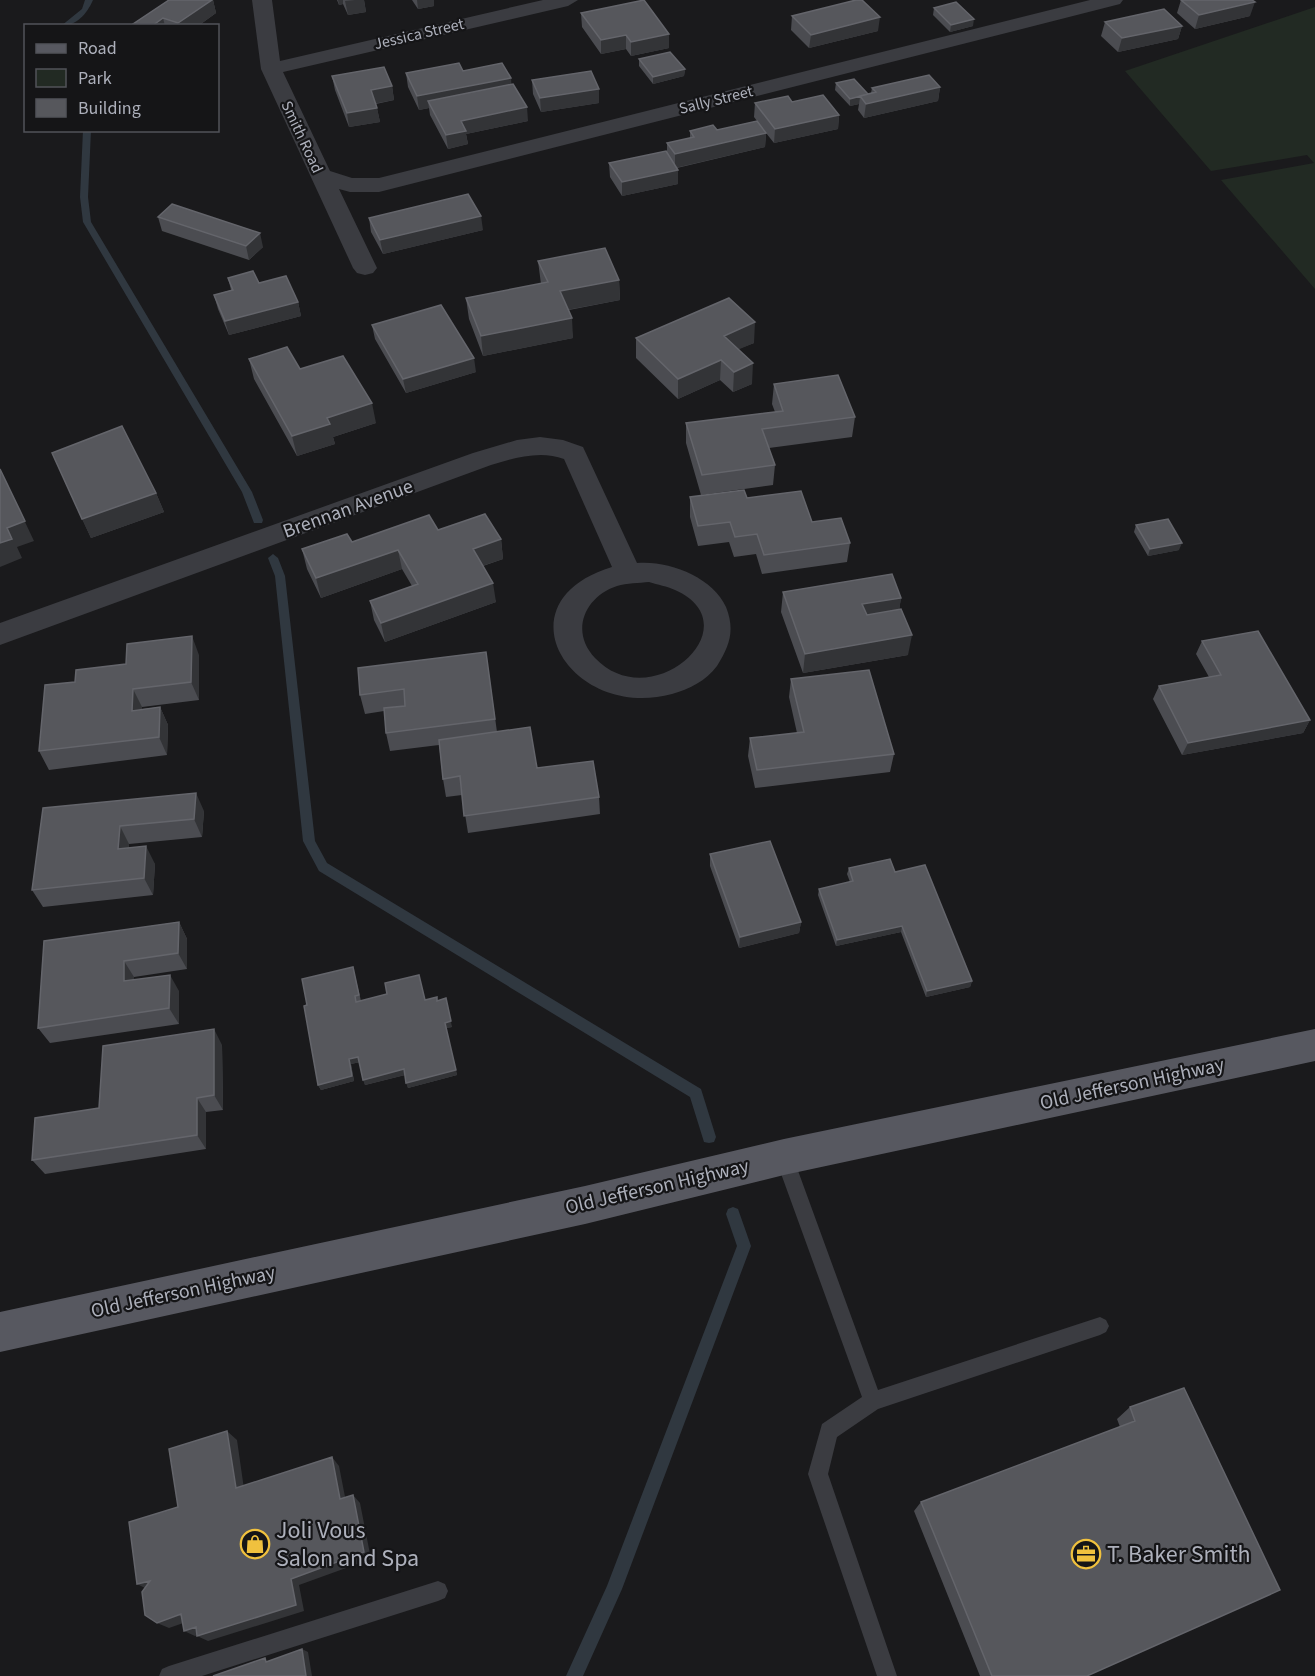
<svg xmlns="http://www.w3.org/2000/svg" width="1315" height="1676" viewBox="0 0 1315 1676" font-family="'Source Sans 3',sans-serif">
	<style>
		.green { fill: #222a23 }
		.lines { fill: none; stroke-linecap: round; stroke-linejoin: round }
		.stream { fill: #303840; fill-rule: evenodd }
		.lane { fill: #3b3c41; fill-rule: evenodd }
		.street { fill: #3b3c41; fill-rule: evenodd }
		.primary { fill: #575860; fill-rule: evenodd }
		.wall { fill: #4b4c51 }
		.shaded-wall { fill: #333437 }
		.building { fill: #56575c; stroke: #64656b; stroke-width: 1.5 }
		.labels { text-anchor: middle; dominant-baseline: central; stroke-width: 4.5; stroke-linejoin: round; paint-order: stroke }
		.far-street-label { font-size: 16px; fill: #adb0bb; stroke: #151517 }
		.street-label { font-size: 20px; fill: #adb0bb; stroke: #151517 }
		.near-poi-label { font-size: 24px; fill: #adb0bb; stroke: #151517; text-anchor: start }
	</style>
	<rect width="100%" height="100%" fill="#1a1a1c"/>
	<path class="green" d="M1315 7V289L1221 180 1314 163 1307 155 1211 171 1125 71Z"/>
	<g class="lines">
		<path class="stream" d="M85 0H93C87 14 76 26 61 26L82 9Z
			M83 130H91L88 197 91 222 252 492 263 520 262 523H254L242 492 83 222 80 197Z
			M273 554 278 558 285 576 315 841 327 863 701 1089 716 1137 714 1142 709 1143 704 1142 690 1097 319 871 303 841 275 576 268 558Z
			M733 1207 738 1209 751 1246 622 1589 583 1676H566L607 1586 737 1246 726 1214 728 1209Z"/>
		<path class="lane" d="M784 1149 790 1151 793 1157 878 1390 1100 1317 1106 1320 1109 1326 1106 1332 1100 1335 878 1409 837 1437 828 1474 897 1676H877L808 1474 822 1424 862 1397 775 1157 778 1151Z
			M438 1581 445 1584 448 1591 445 1598 438 1601 202 1676H159L162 1669 169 1666Z"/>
		<path class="street" d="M252 0H272L280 61 543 0H578L568 6 283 72 330 171 352 178H379L1090 0H1123L1120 4 379 192H350L339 189 377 268 373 273 365 275 357 273 353 268 261 69Z
			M540 437 563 440 583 447 637 563C668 560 713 577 726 607 735 630 730 645 717 666 706 681 689 689 672 694 570 721 497 602 612 567L564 459C540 450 514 458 491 465L0 645V623L473 453 517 440ZM649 582C658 585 667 586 675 590 754 625 652 718 595 658 570 632 584 597 617 586 627 583 639 583 649 582Z"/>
		<path class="primary" d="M1315 1029V1061L784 1175 585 1224 0 1352V1312L585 1186 784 1139Z"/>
	</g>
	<path class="wall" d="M169 0H213L216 13 198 26H130Z
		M337 0H364L366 12 348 15 343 4 339 5Z
		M412 0H434V6L418 9Z
		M1181 0 1250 16 1195 29 1177 13Z
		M934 8 973 26 950 32 933 15Z
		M581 13 669 48 631 56 626 49 601 54 582 27Z
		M792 16 878 31 809 48 791 30Z
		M1105 22 1182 26 1178 39 1118 52 1101 36Z
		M639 59 685 69 684 76 653 84 639 66Z
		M463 71 511 84 528 121 466 134 468 144 448 149 430 115 429 108 419 110 408 87 406 73Z
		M332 76 392 86 394 100 376 104 380 122 349 127 335 90Z
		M532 80 599 89V103L541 112 533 94Z
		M836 83 868 94 871 93 872 88 940 87 938 101 864 118 858 110 859 104 850 106 835 90Z
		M792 102 839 115 838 129 774 143 766 133 765 147 677 168 678 184 622 196 610 177 609 163 667 153V143L690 138V131L717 130 757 121 754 117 755 103Z
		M158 217 263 247 249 260 162 231Z
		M369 218 483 230 383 254 371 232Z
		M538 261 619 280 620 300 569 310 573 338 483 356 469 319 466 298 541 284Z
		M228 278 259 283 298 302 301 316 229 335 218 309 214 295 231 290Z
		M372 325 476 372 406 393 375 339Z
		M636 338 754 343 738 349 752 384 733 392 720 380 678 399 636 358Z
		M249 359 300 369 376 423 333 437 335 444 297 456 254 379Z
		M774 384 855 417 852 437 769 448 775 465 773 485 701 495 686 443V423L775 412 772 404Z
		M52 453 156 493 164 512 91 538Z
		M690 497 747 498 812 522 850 543 847 562 762 574 756 554 734 557 729 542 698 546 690 517Z
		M1136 525 1179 550 1148 556 1134 532Z
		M438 530 501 539 503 559 483 566 496 602 385 642 374 620 370 601 412 586 402 569 321 598 307 569 302 549Z
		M783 592 901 598 899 610 908 655 803 673 781 612Z
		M1202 641 1310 720 1303 733 1182 755 1153 699 1159 686 1209 677 1196 654Z
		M486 652 497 732 537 768 599 797 600 814 468 833 462 795 446 797 443 779 439 745 390 751 386 733 384 711 365 714 360 695Z
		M199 655V700L142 707V709L160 707 168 725 167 755 49 770 39 751 75 682 126 664Z
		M791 679 894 754 890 772 755 788 748 756 750 738 797 733 789 697Z
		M43 808 204 811 202 837 129 844V848L155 864 153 895 43 907 32 890Z
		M710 854 801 922 799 933 739 948 710 866Z
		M849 868 895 872 972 981 970 987 926 997 901 932 836 946 818 895 819 889 850 882 847 874Z
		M179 922 187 939V969L134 977V980L179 991V1024L50 1043 38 1028 44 941Z
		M353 967 361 1001 425 1000 438 1001 452 1027 446 1028 457 1075 408 1088 405 1075 365 1085 360 1062 351 1064 354 1081 321 1090 318 1085 307 1005Z
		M222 1045 223 1110 206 1112V1149L45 1174 32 1160 99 1108Z
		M1184 1388 1087 1676H980L914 1511 921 1502 1120 1427 1117 1419 1130 1407Z"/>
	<path class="shaded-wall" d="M212 0H213L216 13 198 26H178V23Z
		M338 0H343V4L339 5Z
		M355 0H364L366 12 348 15 345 1Z
		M417 0H434V6L418 9Z
		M1255 2 1250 16 1195 29 1199 15Z
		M880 17 878 31 809 48 811 35Z
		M163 18 165 26H152Z
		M974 19 973 26 950 32 951 25Z
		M1182 26 1178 39 1118 52 1122 38Z
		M669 34V48L631 56V42Z
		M626 35V49L601 54V40Z
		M685 69 684 76 653 84V77Z
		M511 78 512 92 428 101 429 108 419 110 417 96Z
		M392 86 394 100 373 104 371 90Z
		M940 87 938 101 864 118 866 104Z
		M599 89V103L541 112 540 98Z
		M860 97 859 104 850 106V99Z
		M527 107 528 121 466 134 468 144 448 149 446 135 461 121Z
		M377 108 380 122 349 127 347 113Z
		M839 115 838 129 774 143 775 129Z
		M766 133 765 147 675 168V154Z
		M678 170V184L622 196V182Z
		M481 216 483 230 383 254 380 240Z
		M260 233 263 247 249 260 246 246Z
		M619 280 620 300 561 311 560 291Z
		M298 302 301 316 229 335 225 321Z
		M572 318 573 338 483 356 481 336Z
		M755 322 754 343 723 356 724 336Z
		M474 358 476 372 406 393 403 379Z
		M721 360 720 380 678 399V379Z
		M753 363 752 384 733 392 734 372Z
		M372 403 376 423 333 437 335 444 297 456 292 436 327 418Z
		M0 469 34 541 17 547 22 558 0 567V543L7 528Z
		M156 493 164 512 91 538 82 519Z
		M501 539 503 559 476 568 473 549Z
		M1182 543 1179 550 1148 556 1150 549Z
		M398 550 402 569 321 598 316 578Z
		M493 583 496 602 385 642 381 623Z
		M901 598 898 617 859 623 862 604Z
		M912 635 908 655 803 673 805 654Z
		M192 636 199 655V700L191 682Z
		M133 689 142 707 141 729 132 711Z
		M160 707 168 725 167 755 159 737Z
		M1310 720 1303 733 1182 755 1188 743Z
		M196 793 204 811 202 837 194 819Z
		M120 826 129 844 128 866 118 849Z
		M146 846 155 864 153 895 144 878Z
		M179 922 187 939V969L178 953Z
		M801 922 799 933 739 948 740 937Z
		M902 926 901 932 836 946 837 940Z
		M124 961 134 977 133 997 124 981Z
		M170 975 179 991V1024L169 1008Z
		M972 981 970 987 926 997 927 991Z
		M446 998 452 1027 446 1028 457 1075 408 1088 406 1083 445 1023Z
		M214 1029 222 1045 223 1110 214 1095Z
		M358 1057 360 1062 351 1064 354 1081 321 1090 318 1085 349 1059Z
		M404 1069 405 1075 365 1085 363 1080Z
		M197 1098 206 1112V1149L197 1135Z
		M227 1431 237 1440 245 1496 236 1488Z
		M332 1457 339 1466 347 1507 340 1499Z
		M353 1495 360 1503 371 1559 299 1585 304 1611 208 1641 197 1636 291 1579Z
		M150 1581 149 1590 137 1584Z
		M181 1614 192 1620 169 1628 157 1623Z
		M196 1627 207 1632 195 1636 184 1631Z
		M302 1649 308 1652 312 1676H306Z"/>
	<path class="building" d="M169 0H212L178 23 163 18 152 26H130Z
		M644 0 669 34 631 42 626 35 601 40 581 13Z
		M856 0H862L880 17 811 35 792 16Z
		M1181 0H1252L1255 2 1199 15Z
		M956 2 974 19 951 25 934 8Z
		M1164 9 1182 26 1122 38 1105 22Z
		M670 52 685 69 653 77 639 59Z
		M459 63 463 71 502 63 511 78 417 96 406 73Z
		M384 67 392 86 371 90 377 108 347 113 332 76Z
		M591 71 599 89 540 98 532 80Z
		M929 75 940 87 866 104 860 96 876 92 872 88Z
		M854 79 868 94 850 99 836 83Z
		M513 84 527 107 461 121 466 131 446 135 428 101Z
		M823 95 839 115 775 129 755 103 788 96 792 102Z
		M757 121 766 133 675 154 667 143 694 137 690 131 713 125 717 130Z
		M666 151 678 170 622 182 609 163Z
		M468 194 481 216 380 240 369 218Z
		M172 204 260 233 246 246 158 217Z
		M605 248 619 280 560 291 572 318 481 336 466 298 548 282 538 261Z
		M253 271 259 283 286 276 298 302 225 321 214 295 233 290 228 278Z
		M729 298 755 322 724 336 753 363 734 372 721 360 678 379 636 338Z
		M441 305 474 358 403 379 372 325Z
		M287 347 300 369 343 356 372 403 327 418 330 424 292 436 249 359Z
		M838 375 855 417 762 429 775 465 702 475 686 423 783 411 774 384Z
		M122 426 156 493 82 519 52 453Z
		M0 469 25 521 7 528 12 539 0 543Z
		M744 490 747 498 801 491 812 522 841 518 850 543 764 555 757 534 735 537 730 522 698 526 690 497Z
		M485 514 501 539 473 549 493 583 381 623 370 601 418 584 398 550 316 578 302 549 347 534 352 542 429 515 438 530Z
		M1168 519 1182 543 1150 549 1136 525Z
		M892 574 901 598 862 604 867 615 901 609 912 635 805 654 783 592Z
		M1258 631 1310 720 1188 743 1159 686 1221 675 1202 641Z
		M192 636 191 682 133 689 132 711 160 707 159 737 39 751 45 685 75 682 76 670 126 664 127 644Z
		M486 652 495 719 386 733 384 708 405 706 404 689 360 695 358 668Z
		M869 670 894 754 757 770 750 738 804 732 791 679Z
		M530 727 537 768 593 761 599 797 464 816 460 776 443 779 439 740Z
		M196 793 194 819 120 826 118 849 146 846 144 878 32 890 43 808Z
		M770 841 801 922 740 937 710 854Z
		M890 859 895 872 925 865 972 981 927 991 902 926 837 940 819 889 853 881 849 868Z
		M179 922 178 953 124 961V981L170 975 169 1008 38 1028 44 941Z
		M353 967 359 995 355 996 356 1002 387 994 385 983 419 975 425 1000 437 997V1001L446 998 451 1021 445 1023 456 1070 406 1083 404 1069 363 1080 358 1057 349 1059 352 1076 318 1085 304 1006 307 1005 302 979Z
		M214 1029V1095L197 1098V1135L32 1160 35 1118 99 1108 103 1046Z
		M1184 1388 1280 1590 1087 1676H992L921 1502 1135 1421 1130 1407Z
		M227 1431 236 1488 332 1457 340 1499 353 1495 364 1552 291 1579 296 1605 197 1636 196 1627 184 1631 181 1614 157 1623 145 1615 142 1592 150 1581 137 1584 129 1522 178 1507 169 1449Z
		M302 1649 306 1676H213L265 1658 266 1662Z"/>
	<defs>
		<g id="shop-ring" transform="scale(1.5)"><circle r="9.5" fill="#151517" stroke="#f0c13e" stroke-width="1.5"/><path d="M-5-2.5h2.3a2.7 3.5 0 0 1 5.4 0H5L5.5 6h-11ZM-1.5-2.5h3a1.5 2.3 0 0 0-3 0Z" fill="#f0c13e"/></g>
		<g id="office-ring" transform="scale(1.5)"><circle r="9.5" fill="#151517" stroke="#f0c13e" stroke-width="1.5"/><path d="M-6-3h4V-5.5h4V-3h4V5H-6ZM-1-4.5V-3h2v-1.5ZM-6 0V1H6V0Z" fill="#f0c13e"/></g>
	</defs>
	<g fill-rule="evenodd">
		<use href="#shop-ring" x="255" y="1544"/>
		<use href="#office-ring" x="1086" y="1554"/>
	</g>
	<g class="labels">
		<g class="far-street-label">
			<text transform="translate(419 34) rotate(-13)">Jessica Street</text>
			<text transform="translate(716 100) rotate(-14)">Sally Street</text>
			<text transform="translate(302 137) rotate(65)">Smith Road</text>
		</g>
		<g class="street-label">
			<text transform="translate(348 509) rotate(-20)">Brennan Avenue</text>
			<text transform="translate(1132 1084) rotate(-12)">Old Jefferson Highway</text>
			<text transform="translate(657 1187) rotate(-13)">Old Jefferson Highway</text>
			<text transform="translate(183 1292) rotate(-12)">Old Jefferson Highway</text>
		</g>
		<g class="near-poi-label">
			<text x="276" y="1530">Joli Vous<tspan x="276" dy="28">Salon and Spa</tspan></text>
			<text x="1107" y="1554">T. Baker Smith</text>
		</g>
	</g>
	<rect x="24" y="24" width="195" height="108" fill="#151517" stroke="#525359" stroke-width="1.5"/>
	<rect x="36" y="44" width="30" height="9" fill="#575860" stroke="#525359" stroke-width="1.5"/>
	<text x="78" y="54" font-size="18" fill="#adb0bb">Road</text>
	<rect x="36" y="69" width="30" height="18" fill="#222a23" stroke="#525359" stroke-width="1.5"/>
	<text x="78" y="84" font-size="18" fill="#adb0bb">Park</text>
	<rect x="36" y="99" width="30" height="18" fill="#56575c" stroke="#525359" stroke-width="1.5"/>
	<text x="78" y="114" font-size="18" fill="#adb0bb">Building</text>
</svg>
